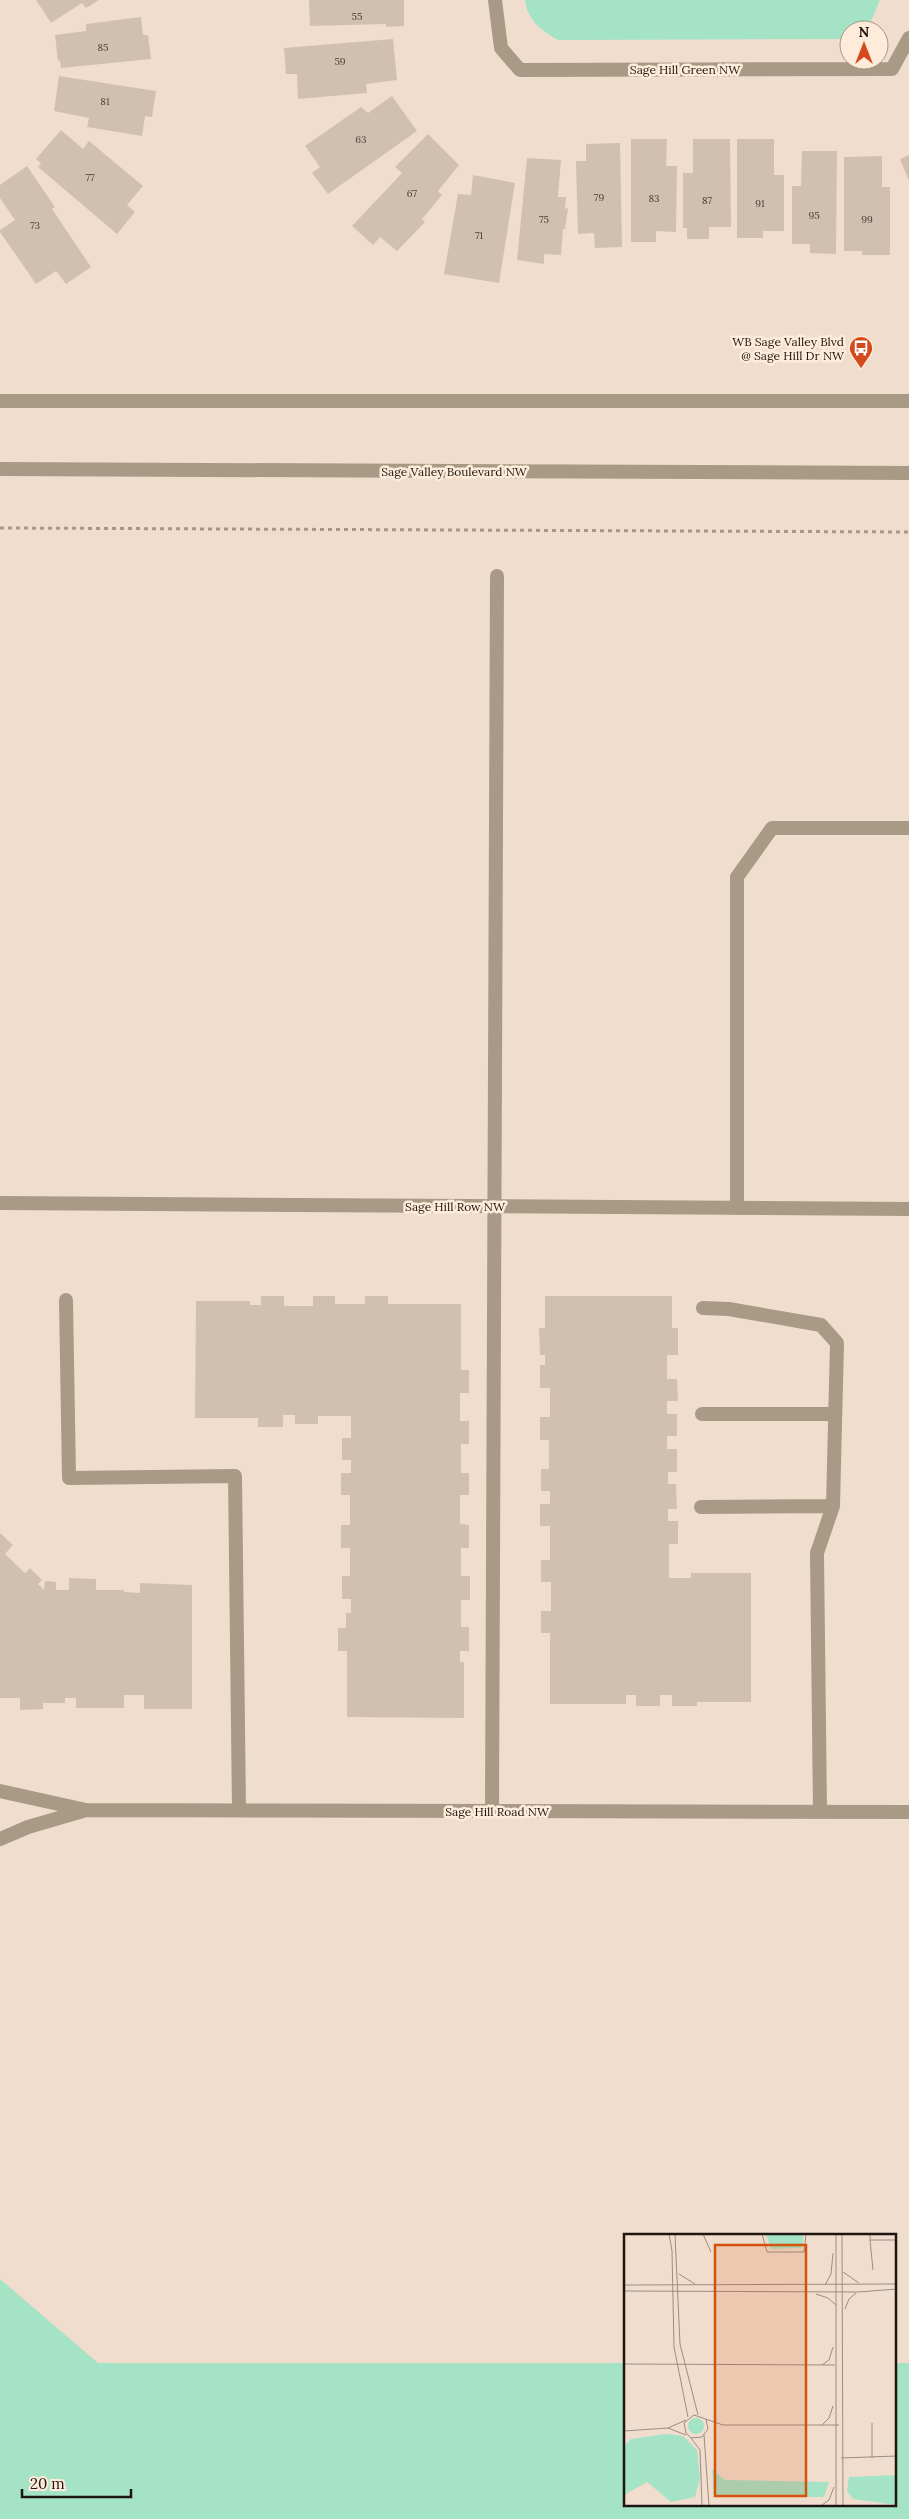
<svg xmlns="http://www.w3.org/2000/svg" width="909" height="2519" viewBox="0 0 909 2519" font-family="Lora,serif">
	<style>
		.green { fill: #a5e3c7 }
		.building { fill: #d1c0af }
		.lines { fill: none; stroke-linecap: round; stroke-linejoin: round }
		.path { stroke: #a59689; stroke-width: 3; stroke-dasharray: 4 4; stroke-linecap: butt }
		.service { stroke: #a89a85; stroke-width: 14 }
		.minor { stroke: #a89a85; stroke-width: 14 }
		.tertiary { stroke: #a89a85; stroke-width: 14 }
		.labels { text-anchor: middle; dominant-baseline: central; stroke-width: 5; stroke-linejoin: round; paint-order: stroke }
		.number-label { font-size: 10px; fill: #4a4038 }
		.street-label { font-size: 12px; fill: #1d1610; stroke: #ffebda }
		.poi-label { font-size: 12px; fill: #1d1610; stroke: #ffebda; text-anchor: end }
		.inset-road { fill: none; stroke: #9c8d81; stroke-width: 1 }
		.view { fill: #d4520c; fill-opacity: 0.15; stroke: #d4520c; stroke-width: 2.5 }
		.inset-edge { fill: none; stroke: #1d1610; stroke-width: 2.5 }
	</style>
	<rect width="100%" height="100%" fill="#f1ddcd"/>
	<path class="green" d="M525 0H880L871 21 864 30H849V38L845 39 558 40C542 31 527 20 525 0Z
		M0 2279 98 2363H625V2505H895V2363H909V2519H0Z"/>
	<path class="building" d="M36 0H99L86 8 82 3 51 23Z
		M309 0H404V26L386 27V24L310 26Z
		M141 17 143 35H148L151 59 61 68 60 60 58 61 55 35 86 31V24Z
		M393 39 397 80 366 84 367 93 298 99 297 74H286L284 48Z
		M59 76 156 91 152 117 145 116 142 136 87 127 89 118 54 111Z
		M392 96 417 131 328 194 312 173 320 167 305 146 361 107 368 113Z
		M61 130 83 149 89 141 143 186 127 205 135 212 117 234 38 167 41 163 36 159Z
		M428 134 459 165 438 191 442 195 422 219 425 222 397 251 380 237 373 245 352 226 402 173 395 167Z
		M631 139H667L666 166H677L676 232 656 231V242H631Z
		M693 139H730L731 227H709V239H687V228H683V173H693Z
		M737 139H774V175H784V231H763V238H737Z
		M620 143 622 247 595 248 594 233 578 234 576 161H586V144Z
		M802 151H837L836 254 810 253V244H792V186H801Z
		M909 155V181L900 159Z
		M882 156V187H890V255H862V251H844V157Z
		M527 158 561 160 558 197H566L565 209 568 208 565 229H563L561 255 544 254V264L517 260Z
		M27 166 55 207 52 209 91 267 66 284 56 271 36 284 0 232V230L15 220 0 198V185Z
		M473 175 515 183 499 283 444 274 458 194 471 195Z
		M261 1296H284V1306H313V1296H335V1304H365V1296H388V1304H461V1370H469V1393H460V1421H469V1444H461V1473H469V1495H460V1524L469 1525V1548H461V1576H470V1600H461V1627H469V1651H460V1662H464V1718L347 1717V1651H338V1628H346V1613H351V1599H342V1576H350V1548H341V1525H350V1495H341V1473H351V1460H342V1438H351V1416H318V1424H295V1415H283V1427H258V1418H195L196 1301H250V1305H261Z
		M545 1296H672V1328H678V1355H667V1379H677L678 1401H667V1414H677V1436H667V1449H677V1472H668V1484H676L677 1509H668V1521H678V1544H669V1578H691V1573H751V1702H697V1706H672V1695H660V1706H636V1695H626V1704H550V1633H541V1611H551V1582H541V1560H550V1526H540V1504H550V1491H541V1469H549V1440H540V1417H550V1388H540V1365H545V1355H540L539 1328H545Z
		M0 1533 13 1545 5 1554 25 1573 30 1568 42 1580 38 1584 44 1590 45 1581 56 1582V1590H69V1578L96 1579V1590H124V1592L140 1593V1583L192 1585V1709H144V1695H124V1708H76V1698H65V1703H43V1709L20 1710V1698H0Z"/>
	<g class="lines">
		<path class="path" d="M0 528 909 532"/>
		<path class="service" d="M737 1208V877L772 828H909
			M66 1300 69 1478 235 1476 239 1810
			M703 1308 729 1309 821 1325 837 1343 833 1506 817 1553 820 1811
			M702 1414H835
			M701 1507 833 1506
			M492 1811 497 576"/>
		<path class="minor" d="M495 0 501 48 520 70 892 69 909 38
			M0 1203 909 1209
			M0 1791 86 1810 909 1812
			M0 1839 28 1827 83 1811"/>
		<path class="tertiary" d="M0 401H909
			M0 469 909 473"/>
	</g>
	<defs>
		<g id="bus-pin" transform="scale(1.25)"><path d="M0 17L-7.5 6A9.5 9.5 0 1 1 7.5 6Z" fill="#d34b1c" stroke="#ffebda"/><path d="M-5-6H5V4H4V6H2V4H-2V6H-4V4H-5ZM-3.5-4V0h7V-4ZM-3.5 1.2v1.5H-2V1.2ZM2 1.2v1.5H3.5V1.2Z" fill="#fff"/></g>
	</defs>
	<g fill-rule="evenodd">
		<use href="#bus-pin" x="861" y="348"/>
	</g>
	<g class="labels">
		<g class="number-label">
			<text x="357" y="16">55</text>
			<text x="103" y="47">85</text>
			<text x="340" y="61">59</text>
			<text x="105" y="101">81</text>
			<text x="361" y="139">63</text>
			<text x="90" y="177">77</text>
			<text x="412" y="193">67</text>
			<text x="599" y="197">79</text>
			<text x="654" y="198">83</text>
			<text x="707" y="200">87</text>
			<text x="760" y="203">91</text>
			<text x="814" y="215">95</text>
			<text x="544" y="219">75</text>
			<text x="867" y="219">99</text>
			<text x="35" y="225">73</text>
			<text x="479" y="235">71</text>
		</g>
		<g class="street-label">
			<text x="685" y="69">Sage Hill Green NW</text>
			<text x="454" y="471">Sage Valley Boulevard NW</text>
			<text x="455" y="1206">Sage Hill Row NW</text>
			<text x="497" y="1811">Sage Hill Road NW</text>
		</g>
		<g class="poi-label">
			<text x="844" y="341">WB Sage Valley Blvd<tspan x="844" dy="14">@ Sage Hill Dr NW</tspan></text>
		</g>
	</g>
	<g transform="translate(624 2234)">
		<rect width="272" height="272" fill="#f1ddcd"/>
		<path d="M142 0H179V10L177 14 147 15ZM64 192a8 8 0 1 1 16 0a8 8 0 1 1-16 0ZM42 200 59 202 73 216 76 244 71 263 47 268 23 248 0 261V212L7 205ZM88 235 101 246 205 248 200 263H90ZM272 241V271L229 265 223 257 225 243Z" fill="#a5e3c7"/>
		<path class="inset-road" d="M45 0 48 17 50 113 64 183M51 0 56 110 74 181M79 0 87 18M138 0 143 18H180L182 0M218 0 219 272M246 0V6H273M246 6 249 36M219 38 235 49M55 40 71 50M0 51 273 50M201 51 207 40 209 19M0 57 234 58 273 55M192 60 204 64 212 71M221 75 225 65 232 59M0 130 211 131M198 131 205 126 209 113M82 185 84 195 78 203 67 204 62 199 60 189 70 181 99 191H215M198 191 205 184 209 172M44 194 62 186M0 197 44 194 62 201M80 201 85 272M67 204 76 216 78 272M217 224 273 222M248 224V189M198 271 205 266 210 253M152 272H261M212 272V0"/>
		<path class="view" d="M91 11H182V262H91Z"/>
		<rect width="272" height="272" class="inset-edge"/>
	</g>
	<g transform="translate(864 45)"><circle r="24" fill="#ffebda" stroke="#a59689"/>
	<path d="M0-4L9 19L0 12L-9 19Z" fill="#d34b1c"/>
	<text y="-8" font-size="14" font-weight="bold" text-anchor="middle" fill="#1d1610">N</text>
	</g>
	<path d="M22 2489v8h109v-8" fill="none" stroke="#1d1610" stroke-width="2.5"/>
	<text x="30" y="2489" font-size="15" fill="#1d1610" stroke="#ffebda" stroke-width="4" paint-order="stroke">20 m</text>
</svg>
